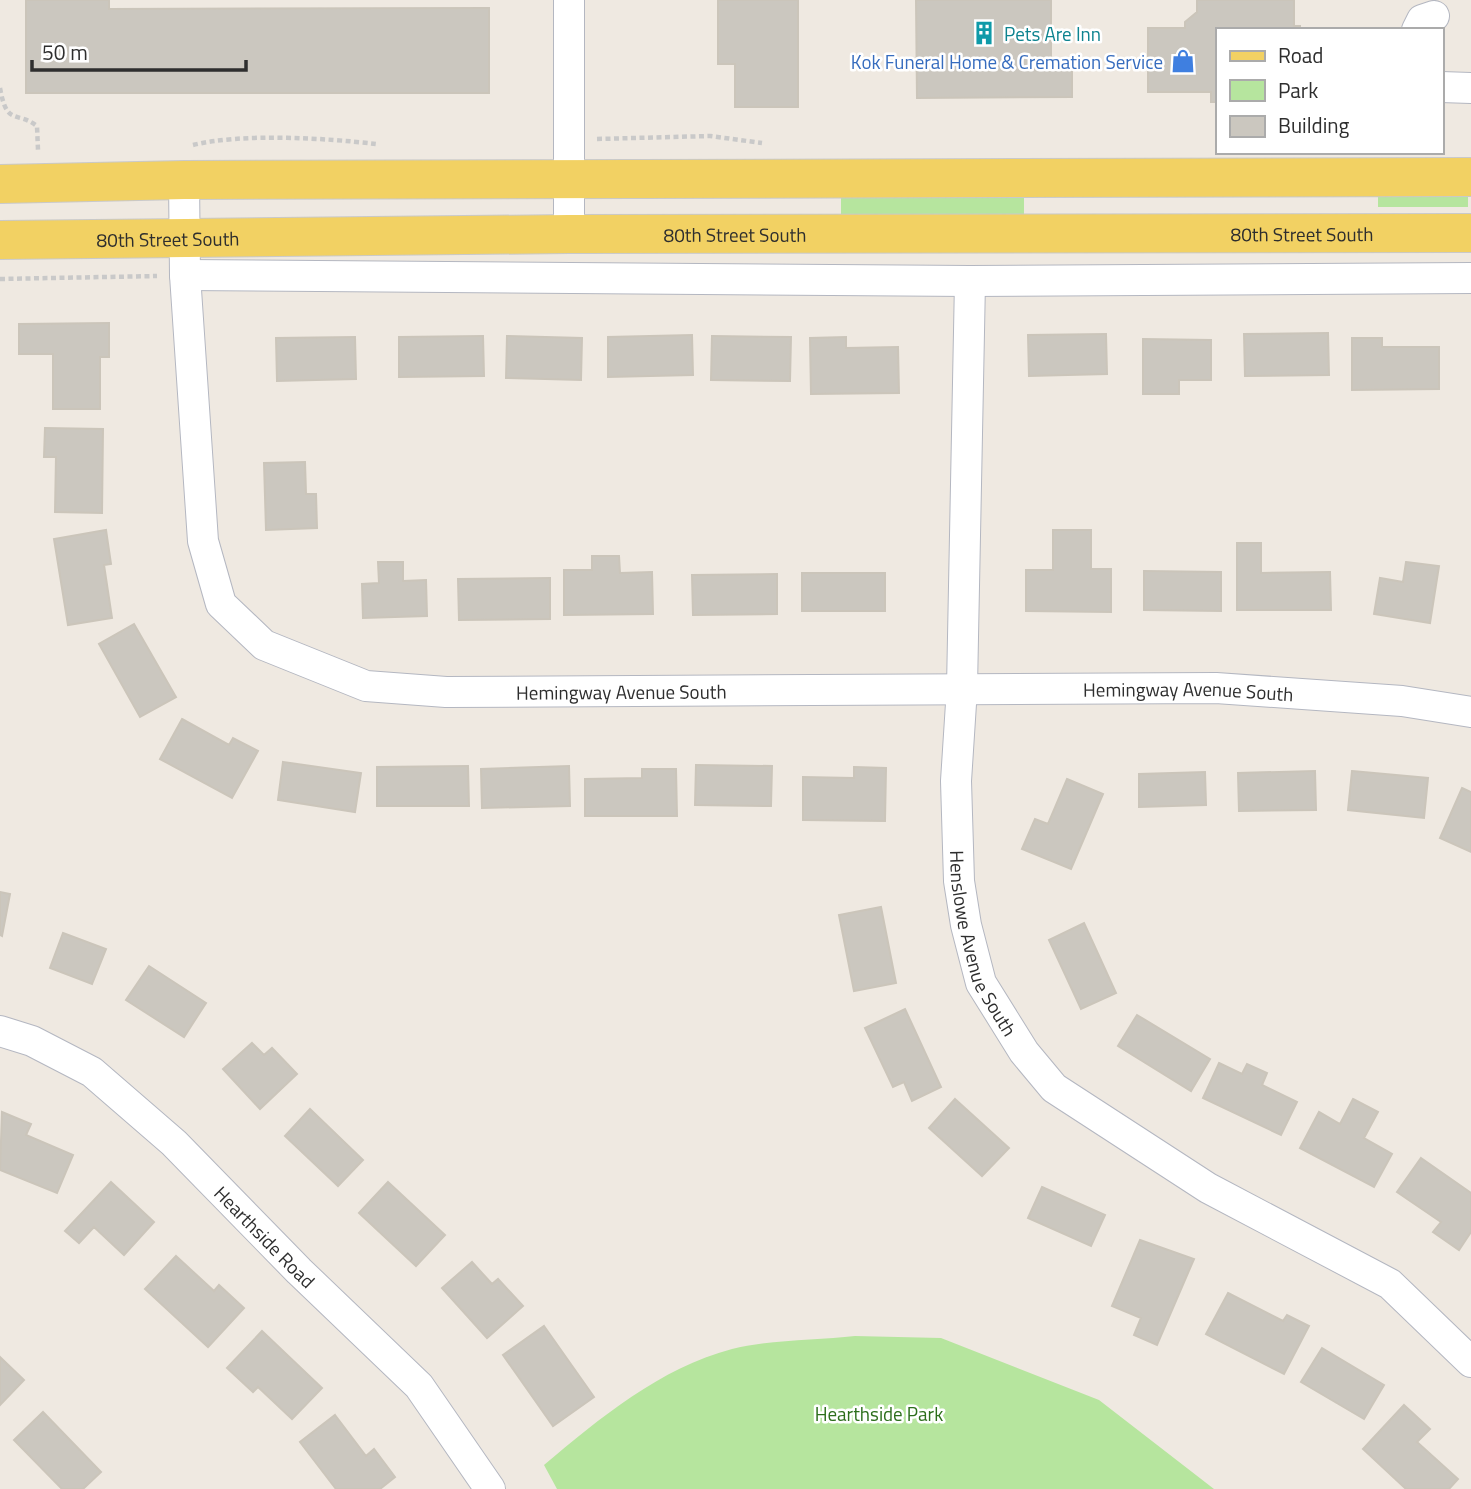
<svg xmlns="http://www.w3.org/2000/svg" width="1471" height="1489" viewBox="0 0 1471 1489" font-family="'Titillium Web',sans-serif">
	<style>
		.green { fill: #b6e59e }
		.building { fill: #cbc7bf; stroke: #cbc5ba; stroke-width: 2 }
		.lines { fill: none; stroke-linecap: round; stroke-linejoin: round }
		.minor-casing { stroke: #b4b7c1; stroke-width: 32 }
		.major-casing { stroke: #c9c9c9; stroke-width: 40 }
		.path { stroke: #c9c9c9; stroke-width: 4.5; stroke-dasharray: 5 3.5; stroke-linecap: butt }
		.minor { stroke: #fff; stroke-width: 30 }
		.major { stroke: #f2d163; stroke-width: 38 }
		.labels { text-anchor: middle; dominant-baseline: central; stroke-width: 5; stroke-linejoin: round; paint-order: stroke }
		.culture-label { font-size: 19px; fill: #0d838f; stroke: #fff; text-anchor: start }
		.shop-label { font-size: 19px; fill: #366cbe; stroke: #fff; text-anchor: end }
		.street-label { font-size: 19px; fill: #2e2e2e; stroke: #fff }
		.park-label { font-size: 19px; fill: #2c6e1b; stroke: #fff }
	</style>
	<rect width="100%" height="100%" fill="#efe9e1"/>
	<path class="green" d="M1024 195V215L841 216V196Z
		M1378 196H1468V207H1378Z
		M855 1336 941 1338 1099 1400 1214 1489H557L544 1465C600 1418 660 1368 732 1349 766 1340 818 1340 855 1336Z"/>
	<path class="building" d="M26 0H109V9L489 8V93H26Z
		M718 0H798V107H735V64H718Z
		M916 0H1051V67H1072V97L917 98Z
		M1197 0H1294V26H1300V30H1217V102H1211V92H1148V28H1185V22L1197 12Z
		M109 323V357H100V409H53V354H19V324Z
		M1328 333 1329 375 1245 376 1244 334Z
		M1106 334 1107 374 1029 376 1028 335Z
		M692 335 693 375 608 377V337Z
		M483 336 484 376 399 377V337Z
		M507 336 582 338 581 380 506 378Z
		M712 336 791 337 790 381 711 380Z
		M355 337 356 379 277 381 276 338Z
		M846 337V348L898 347 899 393 811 394 810 338Z
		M1352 338H1382V347H1439V389L1352 390Z
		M1143 339 1211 340V380H1179V394H1143Z
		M45 428 103 429 102 513 55 512 56 457H44Z
		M305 462 306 494H316L317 528 266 530 264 463Z
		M106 530 111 564 104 565 112 618 68 625 54 539Z
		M1053 530H1091V569H1111V612L1026 611V570H1053Z
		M1237 543H1261V573L1330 572 1331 610H1237Z
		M592 556H619L620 573 652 572 653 614 564 615V570H592Z
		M378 562H403V581L426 580 427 616 363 618 362 584 379 583Z
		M1406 562 1439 566 1430 623 1374 614 1380 578 1403 582Z
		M1144 571 1221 572V611L1144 610Z
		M802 573H885V611H802Z
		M777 574V614L693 615 692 575Z
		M550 578V619L459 620 458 579Z
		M134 624 176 697 140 717 99 644Z
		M182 719 229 745 233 738 258 751 232 798 160 759Z
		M283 762 361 773 355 812 278 800Z
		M696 765 772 766 771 806 695 805Z
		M468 766 469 806H377V767Z
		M569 766 570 806 482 808 481 769Z
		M854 767 886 768 885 821 803 820V777L854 778Z
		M642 769H676L677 816H585V779L642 778Z
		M1315 771 1316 810 1239 811 1238 773Z
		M1352 771 1428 778 1424 818 1348 810Z
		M1205 772 1206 805 1139 807V774Z
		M1067 779 1103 794 1071 869 1022 849 1035 819 1048 824Z
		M1462 788 1471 792V852L1440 838Z
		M0 892 10 894 2 936 0 935Z
		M881 907 896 983 854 991 839 915Z
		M1084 923 1116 993 1081 1009 1049 940Z
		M63 933 106 949 92 984 50 968Z
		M149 966 206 1003 184 1037 126 1000Z
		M905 1009 941 1087 912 1101 904 1082 893 1087 865 1028Z
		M1137 1015 1210 1059 1191 1091 1118 1046Z
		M252 1043 264 1055 272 1048 297 1074 260 1109 223 1069Z
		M1219 1063 1242 1074 1247 1064 1267 1073 1262 1085 1297 1102 1281 1135 1203 1098Z
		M955 1099 1009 1148 982 1176 929 1128Z
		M1353 1099 1378 1112 1364 1138 1392 1154 1374 1187 1300 1148 1319 1112 1340 1124Z
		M310 1109 363 1160 338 1186 285 1136Z
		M2 1112 31 1124 26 1135 73 1155 57 1193 0 1170Z
		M1421 1158 1471 1193V1232L1459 1250 1433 1232 1441 1222 1397 1192Z
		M111 1182 154 1222 124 1255 94 1227 79 1243 65 1231Z
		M388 1182 445 1235 416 1266 359 1213Z
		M1042 1187 1105 1215 1091 1246 1028 1218Z
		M1140 1240 1194 1259 1157 1345 1134 1335 1141 1318 1112 1306Z
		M176 1256 214 1291 219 1285 244 1308 208 1347 145 1289Z
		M472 1262 492 1284 498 1279 523 1306 487 1338 442 1288Z
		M1228 1293 1283 1321 1287 1315 1309 1326 1284 1374 1206 1334Z
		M544 1326 594 1397 553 1426 503 1355Z
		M262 1331 322 1388 292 1419 258 1387 253 1392 227 1368Z
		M1322 1348 1384 1385 1364 1419 1301 1382Z
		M0 1357 24 1380 0 1405Z
		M1404 1405 1430 1429 1417 1442 1458 1479 1449 1489H1406L1363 1449Z
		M43 1412 101 1472 83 1489H62L14 1440Z
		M335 1415 366 1456 374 1449 395 1477 380 1489H336L300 1442Z"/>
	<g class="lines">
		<g class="minor-casing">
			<g id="minor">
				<path d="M569 0V234"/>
				<path d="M1417 30 1422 20 1434 16"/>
				<path d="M1441 87 1471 88"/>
				<path id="s1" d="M184 180 185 275 203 541 221 604 264 645 366 686 446 692 1216 688 1402 701 1471 712"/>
				<path d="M185 275 970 281 1471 278"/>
				<path id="s2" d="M970 281 962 688 956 781 959 881 966 925 981 983 1024 1052 1054 1088 1208 1188 1390 1284 1471 1362"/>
				<path id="s3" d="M0 1031 32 1041 92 1072 174 1143 299 1271 419 1386 490 1489"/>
			</g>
		</g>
		<g class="major-casing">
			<g id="major">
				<path d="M0 184 184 180 1471 177"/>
				<path id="s4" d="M0 240 569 234 1471 233"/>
			</g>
		</g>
		<path class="path" d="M0 88C7 127 16 110 37 126L38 150
			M597 139 710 136 762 143
			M193 145C241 133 326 138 376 144
			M0 279 157 276"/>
		<use href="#minor" class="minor"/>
		<use href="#major" class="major"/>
	</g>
	<defs>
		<g id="building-bare" transform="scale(1.89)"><path d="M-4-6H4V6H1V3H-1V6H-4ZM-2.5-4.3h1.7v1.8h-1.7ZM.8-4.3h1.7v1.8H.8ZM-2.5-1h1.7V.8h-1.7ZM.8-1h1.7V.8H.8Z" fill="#0f9aa8" stroke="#fff" stroke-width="2.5" paint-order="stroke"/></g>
		<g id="shop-bare" transform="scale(1.89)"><path d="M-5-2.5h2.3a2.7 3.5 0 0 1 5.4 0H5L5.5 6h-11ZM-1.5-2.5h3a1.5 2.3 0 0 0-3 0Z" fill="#3f7fe0" stroke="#fff" stroke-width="2.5" paint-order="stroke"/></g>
	</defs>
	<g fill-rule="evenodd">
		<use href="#building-bare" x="984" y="33"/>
		<use href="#shop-bare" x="1183" y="61"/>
	</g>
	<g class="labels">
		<g class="culture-label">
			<text x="1004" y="33">Pets Are Inn</text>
		</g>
		<g class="shop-label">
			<text x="1163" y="61">Kok Funeral Home &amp; Cremation Service</text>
		</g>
		<g class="street-label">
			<text stroke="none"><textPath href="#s4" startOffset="735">80th Street South</textPath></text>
			<text stroke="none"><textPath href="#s4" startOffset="1302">80th Street South</textPath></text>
			<text stroke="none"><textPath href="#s4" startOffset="168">80th Street South</textPath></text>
			<text stroke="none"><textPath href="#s1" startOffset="852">Hemingway Avenue South</textPath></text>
			<text stroke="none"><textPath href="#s1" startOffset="1419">Hemingway Avenue South</textPath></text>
			<text stroke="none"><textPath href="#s2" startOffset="667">Henslowe Avenue South</textPath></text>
			<text stroke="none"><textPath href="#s3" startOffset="340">Hearthside Road</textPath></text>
		</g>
		<g class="park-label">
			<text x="879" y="1413">Hearthside Park</text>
		</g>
	</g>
	<rect x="1216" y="28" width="228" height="126" fill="#ffffff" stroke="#ababab" stroke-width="2"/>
	<rect x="1230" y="51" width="35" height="10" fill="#f2d163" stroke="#ababab" stroke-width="2"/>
	<text x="1278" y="63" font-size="21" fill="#2e2e2e">Road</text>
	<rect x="1230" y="80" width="35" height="21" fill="#b6e59e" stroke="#ababab" stroke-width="2"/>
	<text x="1278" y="98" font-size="21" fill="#2e2e2e">Park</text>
	<rect x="1230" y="116" width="35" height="21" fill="#cbc7bf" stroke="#ababab" stroke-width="2"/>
	<text x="1278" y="133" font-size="21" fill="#2e2e2e">Building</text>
	<path d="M32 60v10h214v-10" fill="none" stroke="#2e2e2e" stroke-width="3.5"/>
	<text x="42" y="60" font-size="21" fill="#2e2e2e" stroke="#ffffff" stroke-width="5" paint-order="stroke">50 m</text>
</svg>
